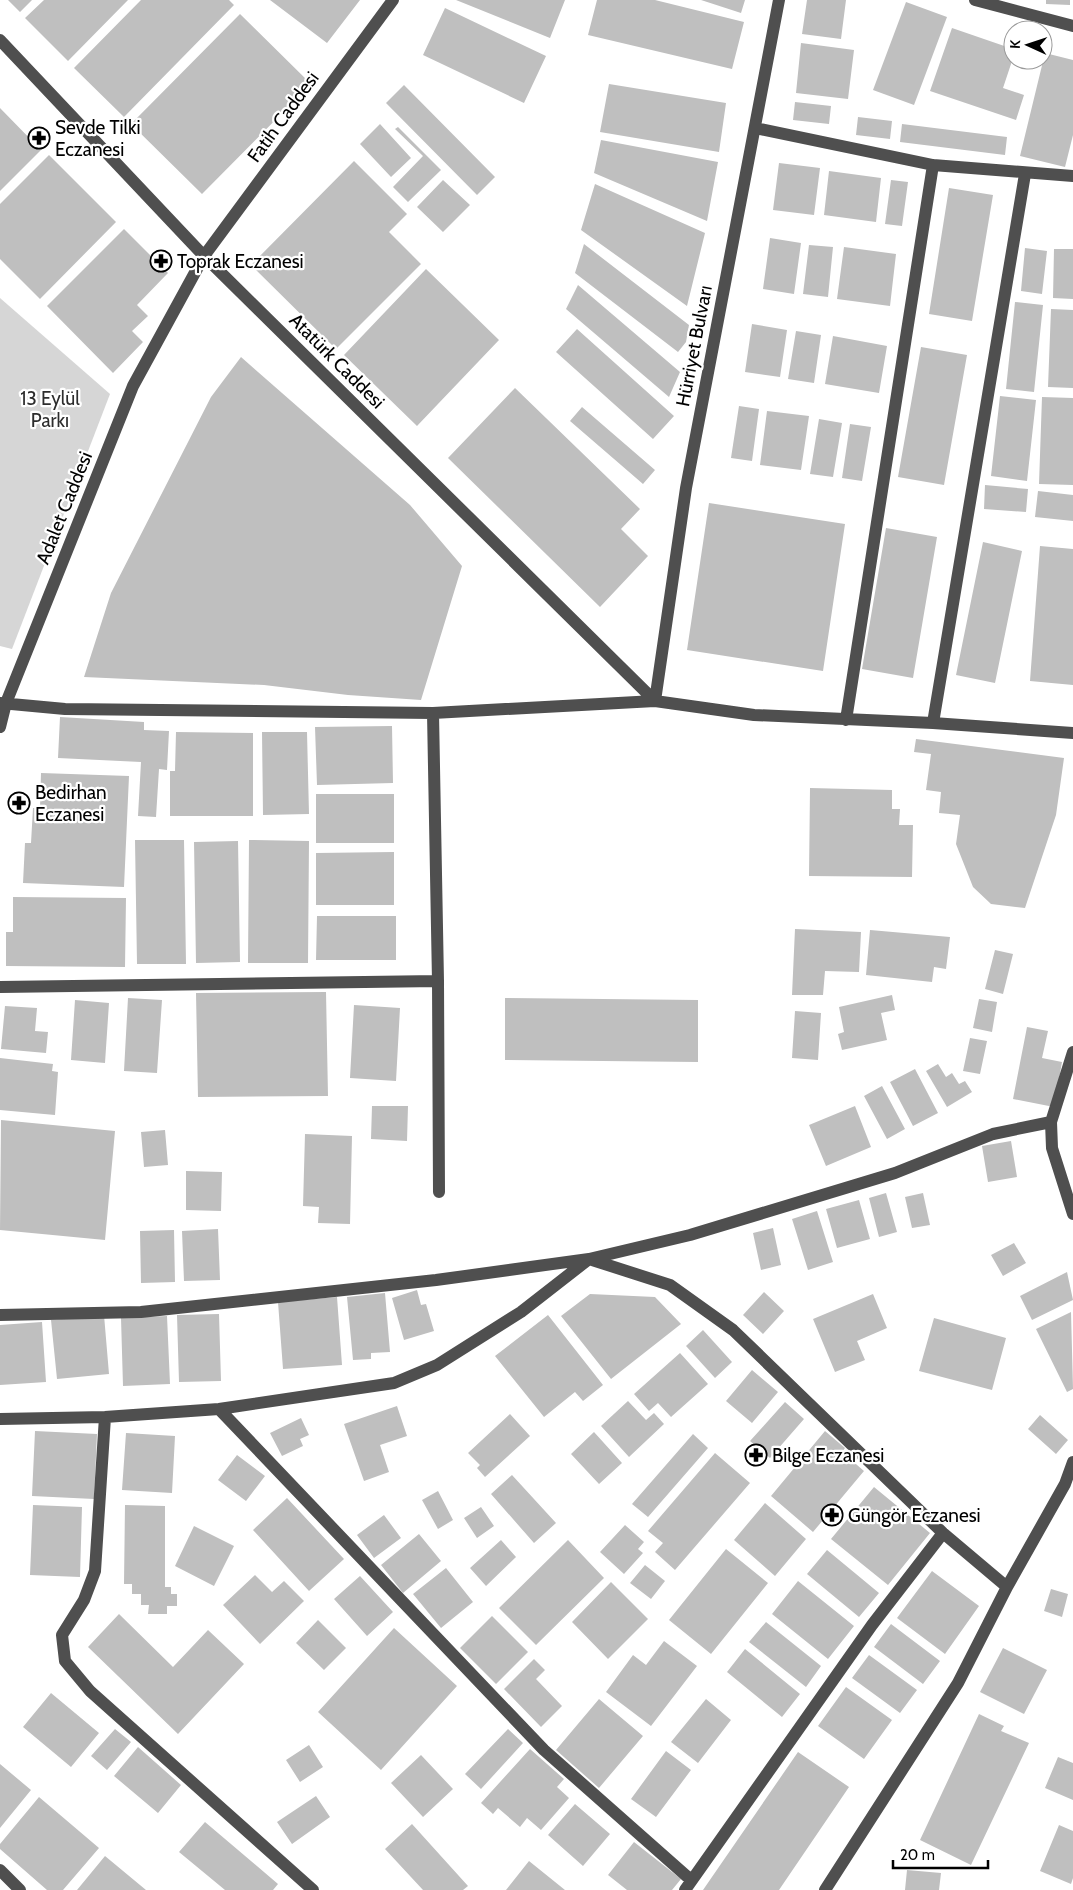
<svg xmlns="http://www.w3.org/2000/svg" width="1073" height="1890" viewBox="0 0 1073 1890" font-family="Cabin,sans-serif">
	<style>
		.green { fill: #d6d6d6 }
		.building { fill: #bfbfbf }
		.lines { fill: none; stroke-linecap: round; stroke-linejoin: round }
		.minor { stroke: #4f4f4f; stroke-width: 12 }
		.labels { text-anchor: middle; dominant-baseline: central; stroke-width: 4.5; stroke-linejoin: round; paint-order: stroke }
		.street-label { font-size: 19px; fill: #000; stroke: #fff }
		.poi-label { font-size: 19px; fill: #000; stroke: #fff; text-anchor: start }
		.park-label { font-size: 19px; fill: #2d2d2d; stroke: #fff }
	</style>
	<rect width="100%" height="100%" fill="#fff"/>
	<path class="green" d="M0 298 110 394 12 649 0 646Z"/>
	<path class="building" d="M8 0H32L20 12Z
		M44 0H128L68 61 25 18Z
		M141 0H229L234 5 124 117 74 68Z
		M270 0H360L327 43Z
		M456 0H565L550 38Z
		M597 0H655L744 22 732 69 588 35Z
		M701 0H745L741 13Z
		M807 0H846L841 39 802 34Z
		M1046 0H1070V5L1046 4Z
		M906 2 947 17 914 105 873 90Z
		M445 8 546 56 524 103 423 55Z
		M240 14 311 84 202 194 131 124Z
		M952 28 1013 49V58L1003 88 1024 95 1016 120 930 91Z
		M801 43 854 50 848 99 796 93Z
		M1045 53 1073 60V135L1065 167 1020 156Z
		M609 84 726 103 719 152 600 132Z
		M404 85 495 177 477 195 386 103Z
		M795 102 831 106 829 124 793 120Z
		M0 108 41 150 0 191Z
		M858 117 892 121 890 139 856 135Z
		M380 124 411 158 391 177 360 144Z
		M902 124 1007 137 1005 155 900 142Z
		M398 127 441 170 408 202 393 187 423 156 395 129Z
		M601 140 718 162 707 221 594 173Z
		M49 155 116 222 40 299 0 259V204Z
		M354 161 407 214 389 232 421 264 336 349 251 265Z
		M779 163 820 168 814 215 773 210Z
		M829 171 881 178 876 222 824 215Z
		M443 180 470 205 443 232 417 207Z
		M891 180 908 182 902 226 885 224Z
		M595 184 705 233 687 306 581 230Z
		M949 188 993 195 972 321 929 314Z
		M124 229 168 273 137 305 148 316 132 331 143 342 113 373 47 306Z
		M770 238 801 243 794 294 763 289Z
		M584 244 689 325 686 342 678 352 575 273Z
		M809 245 833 247 828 297 803 294Z
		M844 247 896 254 890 306 837 299Z
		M1025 248 1047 251 1042 294 1021 291Z
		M1054 249H1073V299L1053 298Z
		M426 269 499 340 417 426 344 355Z
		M578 285 680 372 669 397 566 309Z
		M1015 302 1043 305 1034 392 1006 389Z
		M1051 309 1073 310V388L1048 387Z
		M752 324 787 330 780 377 745 372Z
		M577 329 674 416 653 439 556 352Z
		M796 331 821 335 814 383 788 379Z
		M833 336 887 346 879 393 825 384Z
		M921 347 967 355 944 485 898 477Z
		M241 357 410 505 462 566 421 700 348 695 264 685 84 677 111 593 211 397Z
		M515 388 640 509 621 529 648 556 600 607 448 458Z
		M1000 396 1036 400 1027 481 991 476Z
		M1042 397 1073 398V485L1039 484Z
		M739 406 759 409 752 461 731 458Z
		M582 407 655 470 643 484 570 421Z
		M767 411 809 416 801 470 760 465Z
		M819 419 842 423 833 477 810 474Z
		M850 424 871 427 862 481 842 478Z
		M985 485 1028 489 1026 512 984 509Z
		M1038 491 1073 495V521L1035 517Z
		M709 503 845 524 823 671 687 650Z
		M886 528 937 537 913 678 862 669Z
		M983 542 1022 551 995 683 956 675Z
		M1040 546 1073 549V685L1030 681Z
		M60 717 144 722V730L169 731 167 770 159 769 156 817 138 816 141 762 58 758Z
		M392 726 393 783 317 785 315 727Z
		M176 732 253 733V816H170V771H175Z
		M262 732H307L309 814 263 815Z
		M916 739 1064 758 1056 815 1025 908 991 904 973 887 956 844 960 815 939 813 941 792 926 790 931 754 914 752Z
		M41 773 129 776 124 887 23 883 25 843H31L33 808H40Z
		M810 788 892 790V809H900L899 825H913L912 877 809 876Z
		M316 794H394V843H316Z
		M135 840H184L186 964H137Z
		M249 840 309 841 308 963H248Z
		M238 841 240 962 196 963 194 842Z
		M394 852V905H316V853Z
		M13 897 126 898 125 967 6 966V932H13Z
		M317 916H396V960H316Z
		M795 929 861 932 859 972 825 971 823 995H792Z
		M870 930 950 937 946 969 934 967 932 982 866 975Z
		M995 950 1013 954 1003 994 985 989Z
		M326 992 328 1096 198 1097 196 993Z
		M892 995 895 1010 881 1013 887 1040 842 1050 838 1034 844 1032 839 1007Z
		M128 998 162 1000 157 1073 124 1071Z
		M505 998 698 1000V1062L505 1060Z
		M979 999 997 1002 992 1032 973 1028Z
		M75 1000 109 1003 105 1063 71 1060Z
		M354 1005 400 1008 396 1081 350 1078Z
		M5 1006 37 1008 35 1031 48 1032 46 1053 1 1049Z
		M795 1011 821 1013 818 1060 792 1058Z
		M1027 1027 1048 1031 1042 1058 1062 1062 1054 1107 1013 1099Z
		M970 1038 987 1041 980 1074 963 1071Z
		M0 1058 53 1064 52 1071 58 1072 55 1115 0 1110Z
		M938 1064 946 1077 952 1073 959 1084 965 1081 972 1092 947 1107 926 1071Z
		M915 1069 938 1113 913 1126 890 1082Z
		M882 1086 905 1129 887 1139 864 1096Z
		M372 1106H408L407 1141 371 1139Z
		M855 1106 871 1147 826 1166 809 1125Z
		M1 1120 115 1131 105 1240 0 1230Z
		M165 1130 168 1165 144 1167 141 1132Z
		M305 1134 352 1136 350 1224 318 1223 319 1207 303 1206Z
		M1011 1141 1017 1177 988 1182 982 1146Z
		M186 1171 222 1172 221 1211 186 1210Z
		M886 1193 897 1232 879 1237 869 1198Z
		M923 1193 930 1225 912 1228 905 1197Z
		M859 1200 870 1239 837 1248 826 1209Z
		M817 1211 833 1262 808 1270 792 1219Z
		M773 1228 781 1265 761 1270 753 1233Z
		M218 1229 220 1280 184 1281 182 1231Z
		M174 1230 175 1282 141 1283 140 1231Z
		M1014 1243 1026 1263 1003 1276 991 1255Z
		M1067 1272 1073 1300 1032 1320 1020 1296Z
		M417 1290 421 1305 426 1304 434 1331 404 1340 392 1298Z
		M764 1292 784 1311 763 1334 743 1315Z
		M385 1293 390 1352 371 1353V1359L353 1360 347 1297Z
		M590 1294 655 1297 681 1324 611 1379 561 1316Z
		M873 1294 887 1328 857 1341 865 1360 835 1372 813 1319Z
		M337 1297 342 1365 283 1369 278 1302Z
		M1071 1312 1073 1389 1067 1392 1036 1329Z
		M219 1314 221 1381 179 1382 177 1315Z
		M104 1315 109 1374 57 1379 51 1320Z
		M548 1315 603 1385 583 1401 575 1392 544 1417 495 1356Z
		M167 1316 170 1384 123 1386 121 1318Z
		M934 1318 1006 1338 992 1390 919 1371Z
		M42 1322 46 1382 0 1385V1325Z
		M703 1330 732 1362 715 1378 686 1346Z
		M680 1353 708 1384 671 1417 658 1403 649 1411 634 1394Z
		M752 1370 778 1392 752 1423 726 1401Z
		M628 1401 646 1420 654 1413 664 1424 629 1457 601 1426Z
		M785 1402 804 1419 770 1458 750 1441Z
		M397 1406 407 1436 380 1445 389 1472 364 1481 344 1424Z
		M510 1414 530 1436 485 1477 477 1468 480 1465 468 1453Z
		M1040 1415 1068 1440 1056 1454 1028 1429Z
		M301 1418 309 1435 300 1439 303 1446 282 1456 270 1433Z
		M35 1431 97 1434 94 1499 32 1496Z
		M825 1431 845 1448 842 1452 864 1471 813 1532 771 1496Z
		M594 1432 622 1463 599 1484 571 1454Z
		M126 1433 175 1436 172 1493 122 1490Z
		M693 1434 708 1448 648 1517 632 1504Z
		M715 1453 750 1483 675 1570 655 1552 663 1543 648 1531Z
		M237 1455 265 1476 246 1501 218 1480Z
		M512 1475 556 1523 534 1543 491 1494Z
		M874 1487 930 1533 888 1585 831 1539Z
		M438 1491 453 1520 438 1529 422 1500Z
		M287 1498 344 1559 309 1591 253 1530Z
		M765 1503 806 1539 775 1576 734 1540Z
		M33 1505 82 1507 80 1577 30 1575Z
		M125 1505 165 1506V1587H171V1594H177V1606H167V1614H148L149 1605H141V1594H132V1584H124Z
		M481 1507 494 1526 477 1538 464 1518Z
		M384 1515 401 1538 374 1558 357 1535Z
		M625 1525 644 1542 638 1549 643 1553 624 1574 600 1552Z
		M194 1526 234 1546 214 1586 175 1566Z
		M419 1534 441 1561 403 1593 381 1565Z
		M501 1540 516 1557 486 1586 470 1568Z
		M568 1540 604 1578 536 1645 499 1608Z
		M726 1549 768 1583 711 1654 669 1620Z
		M827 1550 879 1593 859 1617 807 1574Z
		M645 1565 665 1581 651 1599 630 1583Z
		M446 1568 473 1602 441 1628 413 1594Z
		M932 1571 979 1606 945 1654 897 1618Z
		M255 1575 272 1592 284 1581 304 1601 260 1644 223 1605Z
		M360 1576 393 1612 367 1636 334 1599Z
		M798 1581 854 1626 828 1659 772 1614Z
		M611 1582 648 1619 608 1659 572 1622Z
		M1051 1589 1068 1594 1062 1617 1044 1611Z
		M119 1614 173 1667 208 1630 244 1664 178 1734 88 1647Z
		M492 1616 528 1652 496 1684 460 1648Z
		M318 1620 346 1648 324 1670 296 1643Z
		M766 1622 821 1666 806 1687 749 1642Z
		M891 1624 940 1661 923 1684 874 1647Z
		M394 1628 457 1686 381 1770 318 1712Z
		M664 1641 697 1666 651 1726 606 1692 633 1655 646 1665Z
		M1003 1648 1047 1670 1024 1714 980 1692Z
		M745 1649 800 1694 782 1717 727 1672Z
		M869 1655 917 1690 900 1713 852 1678Z
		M534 1659 545 1670 536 1679 562 1706 541 1727 504 1689Z
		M846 1687 892 1720 864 1759 818 1726Z
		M51 1693 99 1733 71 1767 23 1727Z
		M599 1699 643 1736 599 1788 556 1750Z
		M706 1699 731 1720 698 1763 671 1742Z
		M979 1714 1004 1726 1001 1731 1029 1743 971 1865 920 1840Z
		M115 1729 131 1742 107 1770 91 1756Z
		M508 1729 523 1743 481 1789 465 1774Z
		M309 1745 323 1767 300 1782 286 1760Z
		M138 1747 181 1785 158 1813 114 1776Z
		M530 1749 564 1779 557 1787 569 1798 541 1830 527 1818 520 1827 498 1808 493 1814 481 1803Z
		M666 1751 691 1770 656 1817 631 1799Z
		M798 1752 849 1787 779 1890H703Z
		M421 1755 453 1789 423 1817 391 1783Z
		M1058 1757 1073 1763V1800L1045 1788Z
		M0 1764 31 1790 0 1828Z
		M316 1796 330 1817 292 1844 277 1822Z
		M39 1797 99 1848 63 1890H47L0 1849V1844Z
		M575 1804 610 1834 583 1866 548 1835Z
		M205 1822 278 1884 273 1890H225L179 1852Z
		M412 1824 468 1886 463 1890H423L385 1849Z
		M1059 1825 1073 1831V1878L1071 1884 1040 1871Z
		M634 1842 681 1879 672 1890H627L608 1875Z
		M105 1856 146 1890H77Z
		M529 1861 565 1890H506Z
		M907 1870 941 1873 939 1890H905Z"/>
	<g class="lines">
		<path class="minor" d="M975 0 1073 26
			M0 40 204 256 655 701
			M755 128 933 165 1073 176
			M655 701 686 488 779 0
			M0 703 65 709 433 713 655 701 754 715 933 723 1073 733
			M433 713 438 981 439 1192
			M846 720 933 165
			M933 723 1025 174
			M0 727 6 703 133 386 204 256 393 0
			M0 987 438 981
			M1073 1052 1051 1122 1052 1148 1073 1214
			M0 1315 141 1312 436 1280 589 1259 670 1285 733 1330 943 1533 1007 1587
			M219 1409 544 1750 691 1880
			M105 1417 95 1571 84 1600 62 1635 65 1661 90 1691 313 1890
			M0 1419 105 1417 219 1409 394 1383 437 1365 521 1312 589 1259 690 1235 895 1173 993 1134 1051 1122
			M0 1870 20 1890
			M685 1890 872 1625 943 1533
			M825 1890 958 1683 1007 1587 1065 1484 1073 1462"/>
	</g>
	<defs>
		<g id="pharmacy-ring" transform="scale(1.125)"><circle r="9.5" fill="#fff" stroke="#000" stroke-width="1.5"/><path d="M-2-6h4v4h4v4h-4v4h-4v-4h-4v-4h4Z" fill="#000"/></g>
	</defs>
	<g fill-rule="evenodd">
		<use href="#pharmacy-ring" x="39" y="138"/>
		<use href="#pharmacy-ring" x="161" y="261"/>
		<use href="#pharmacy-ring" x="19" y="803"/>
		<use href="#pharmacy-ring" x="756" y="1455"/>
		<use href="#pharmacy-ring" x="832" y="1515"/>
	</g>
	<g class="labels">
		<g class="street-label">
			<text transform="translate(283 117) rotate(-54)">Fatih Caddesi</text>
			<text transform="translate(694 346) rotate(-79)">Hürriyet Bulvarı</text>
			<text transform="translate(337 361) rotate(45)">Atatürk Caddesi</text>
			<text transform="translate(64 508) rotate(-68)">Adalet Caddesi</text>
		</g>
		<g class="poi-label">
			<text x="55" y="127">Sevde Tilki<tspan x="55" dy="22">Eczanesi</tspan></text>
			<text x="177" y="261">Toprak Eczanesi</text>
			<text x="35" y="792">Bedirhan<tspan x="35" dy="22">Eczanesi</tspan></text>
			<text x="772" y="1455">Bilge Eczanesi</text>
			<text x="848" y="1515">Güngör Eczanesi</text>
		</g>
		<g class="park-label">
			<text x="50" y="398">13 Eylül<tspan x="50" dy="22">Parkı</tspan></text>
		</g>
	</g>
	<g transform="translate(1028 45) rotate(273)"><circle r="24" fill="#ffffff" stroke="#999999"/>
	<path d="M0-4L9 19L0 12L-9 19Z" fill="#000000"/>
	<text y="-8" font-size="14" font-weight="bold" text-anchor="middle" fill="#000000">K</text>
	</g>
	<path d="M893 1860v8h95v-8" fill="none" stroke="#000000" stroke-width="2.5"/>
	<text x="900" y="1860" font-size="15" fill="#000000" stroke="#ffffff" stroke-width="4" paint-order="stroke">20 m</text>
</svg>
